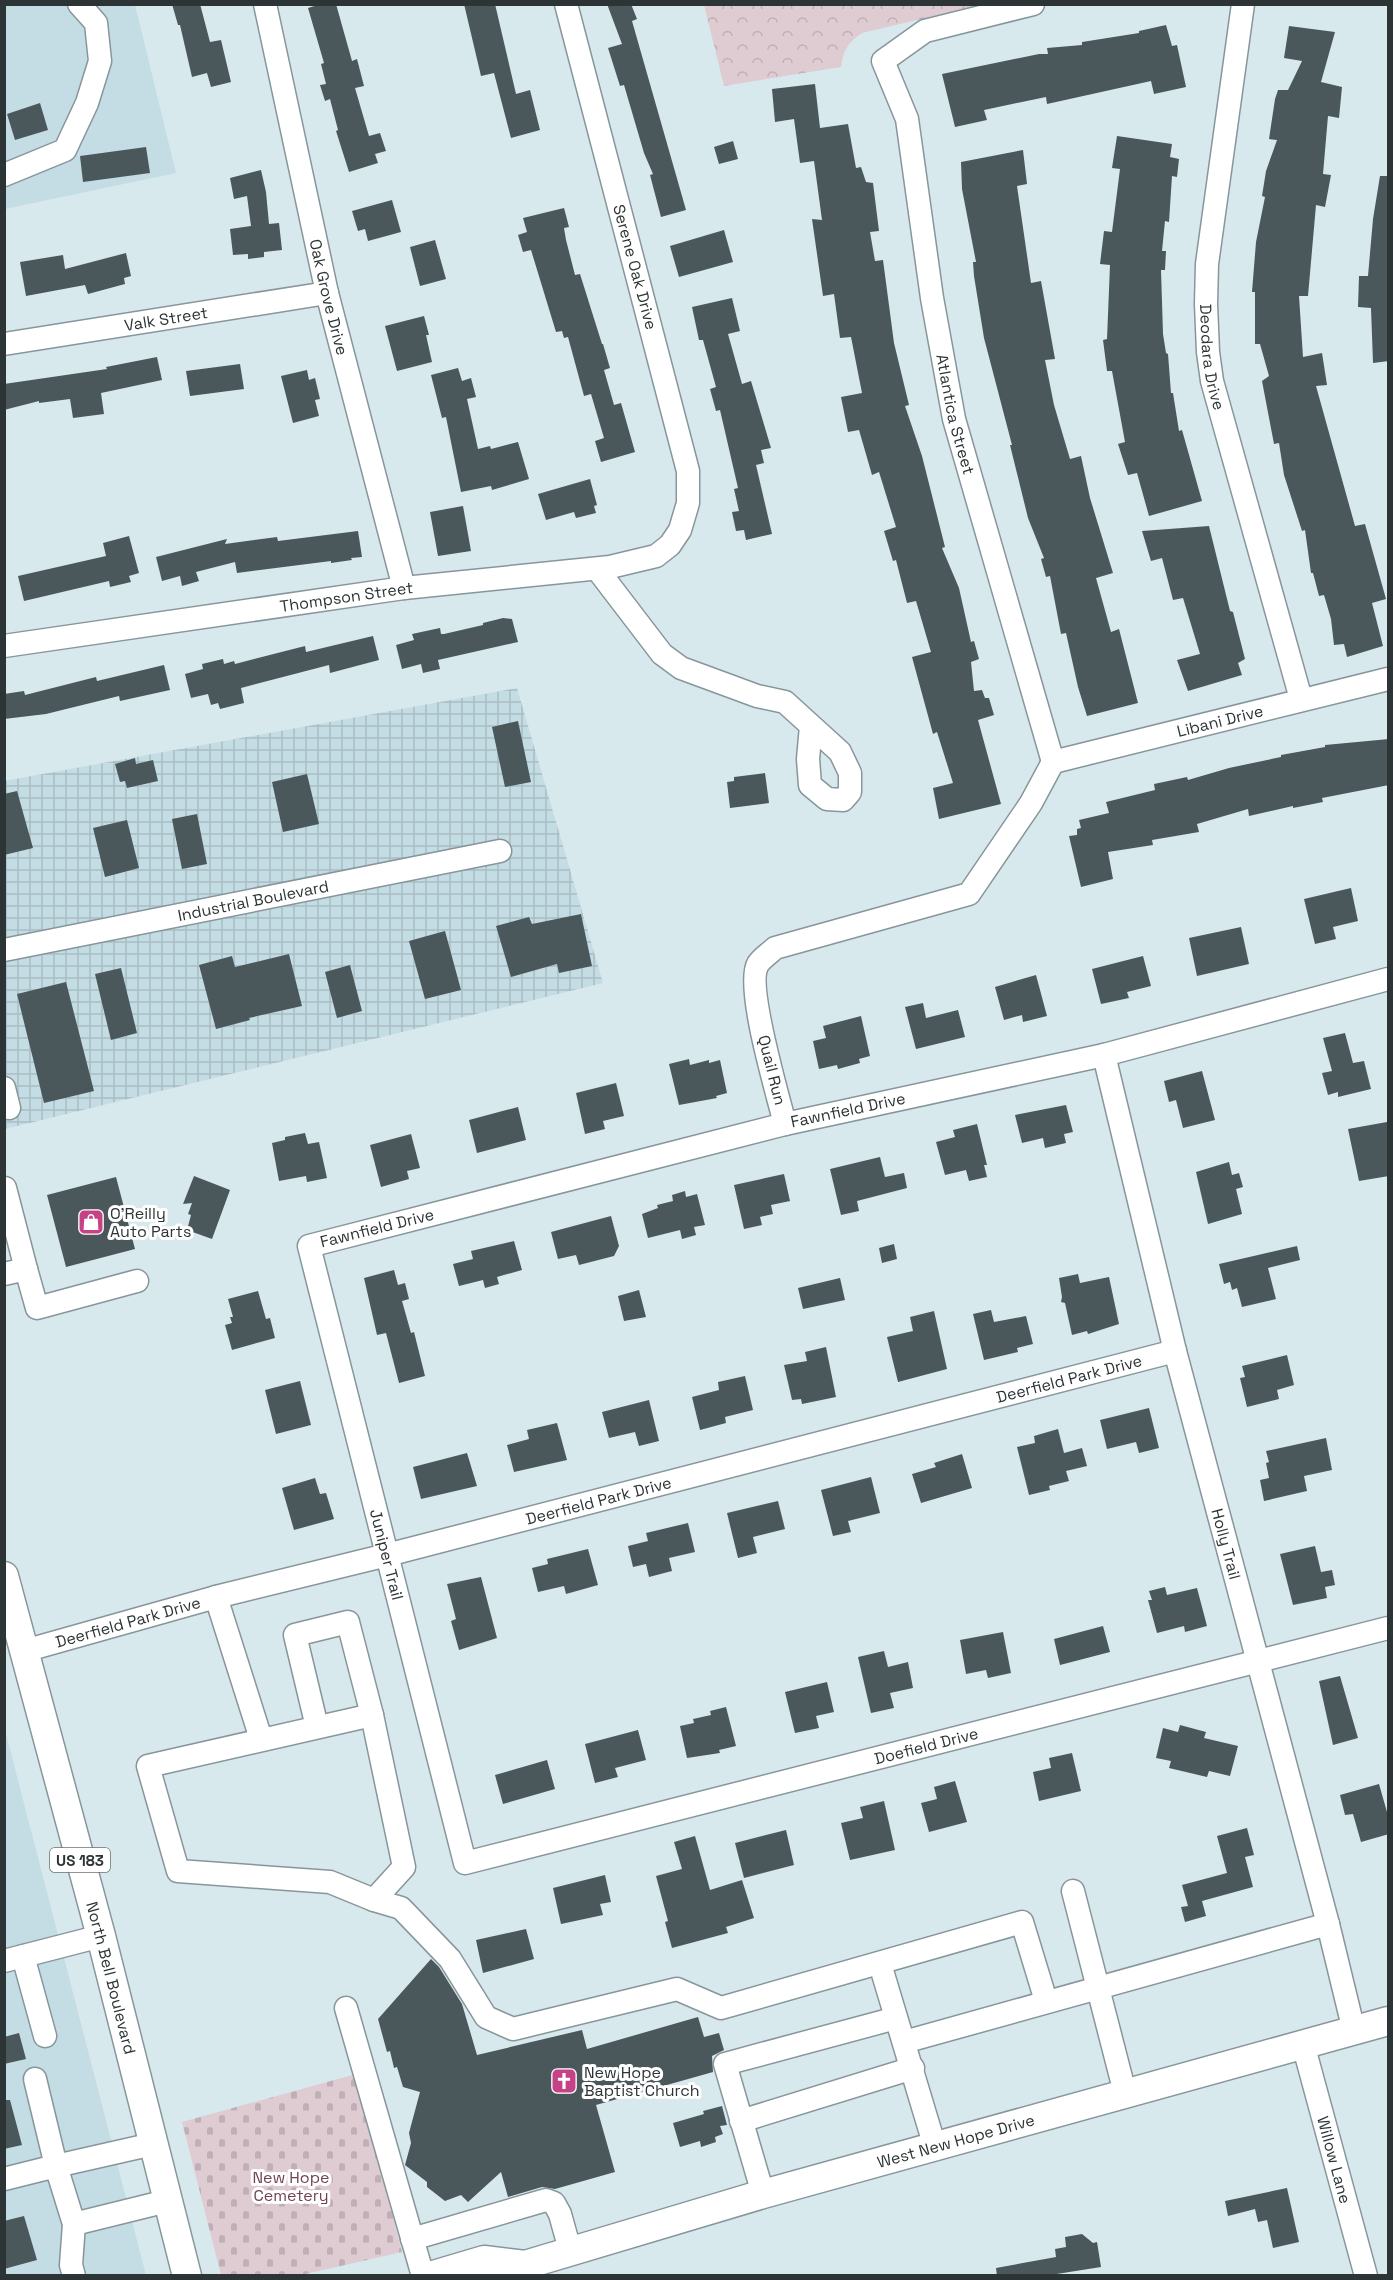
<svg xmlns="http://www.w3.org/2000/svg" width="1393" height="2280" viewBox="0 0 1393 2280" font-family="'Space Grotesk',sans-serif">
	<style>
		.built { fill: #c4dce3 }
		.industrial { fill: url(#industrial-grid) }
		.cemetery { fill: url(#cemetery-stones) }
		.park { fill: url(#park-crowns) }
		.building { fill: #4a585c }
		.lines { fill: none; stroke-linecap: round; stroke-linejoin: round }
		.minor-casing { stroke: #87969b; stroke-width: 25 }
		.major-casing { stroke: #87969b; stroke-width: 31 }
		.minor { stroke: #fff; stroke-width: 22 }
		.major { stroke: #fff; stroke-width: 28 }
		.labels { text-anchor: middle; dominant-baseline: central; stroke-width: 6; stroke-linejoin: round; paint-order: stroke }
		.shield { fill: #fff; stroke: #6c7172; stroke-width: 1.5 }
		.shield-label { font-size: 15px; font-weight: bold; fill: #2d3435 }
		.street-label { font-size: 16px; fill: #2d3435; stroke: #fff }
		.poi-label { font-size: 16px; fill: #2d3435; stroke: #fff; text-anchor: start }
		.park-label { font-size: 16px; fill: #724358; stroke: #fff }
	</style>
	<defs>
		<pattern id="industrial-grid" width="8" height="8" patternUnits="userSpaceOnUse" patternTransform="scale(1.5)"><rect width="8" height="8" fill="#c4dce3"/><path d="M0 4h8M4 0v8" fill="none" stroke="#a9bdc3"/></pattern>
		<pattern id="cemetery-stones" width="16" height="16" patternUnits="userSpaceOnUse" patternTransform="scale(1.5)"><rect width="16" height="16" fill="#dfcbd2"/><path d="M2 7V4a2 2 0 0 1 4 0v3zM10 15v-3a2 2 0 0 1 4 0v3z" fill="#c0afb5"/></pattern>
		<pattern id="park-crowns" width="20" height="18" patternUnits="userSpaceOnUse" patternTransform="scale(1.5)"><rect width="20" height="18" fill="#dfcbd2"/><path d="M2 6a3 3 0 1 1 6 0M12 15a3 3 0 1 1 6 0" fill="none" stroke="#c0afb5"/></pattern>
	</defs>
	<rect width="100%" height="100%" fill="#d8e9ee"/>
	<path class="built" d="M5 5H135L176 173 5 209Z
		M5 1730 146 2275H5Z"/>
	<path class="industrial" d="M517 688 603 983 5 1129 4 781Z"/>
	<path class="cemetery" d="M356 2074 402 2252 301 2275H221L182 2122Z"/>
	<path class="park" d="M971 4 972 7 862 33C848 42 843 51 841 67L724 86 704 5Z"/>
	<path class="building" d="M172 4H200L210 42 221 40 231 82 211 87 207 73 192 77 180 25H178Z
		M321 4H336L352 61 357 59 364 86 355 88 369 136 380 133 386 151 375 154 378 163 349 172 336 131 338 130 330 99 325 101 320 85 326 84 321 64 324 63 308 8Z
		M464 4H495L516 94 530 90 540 130 511 138 494 73 481 76Z
		M607 4H631L637 19 632 21 686 210 661 217 650 175 653 174 644 153 624 85 620 86 608 48 622 44Z
		M1166 25 1172 46 1177 45 1186 87 1154 94 1151 81 1047 104 1046 97 984 110 987 120 955 127 942 74 1039 54H1048L1047 48 1082 45V42L1139 33V31Z
		M1289 26 1335 32 1321 82 1342 87 1339 118 1328 116 1323 174 1331 175 1325 207 1316 205 1308 296H1299L1303 357 1322 353 1327 385 1316 386 1355 526 1365 524 1386 599 1372 603 1383 646 1347 657 1344 644 1334 645 1331 619 1324 595 1319 596 1313 573H1311L1305 530 1302 531 1284 475 1279 443 1274 444 1262 381 1269 376 1260 344H1255V292H1252L1256 242 1265 197 1262 196 1266 171 1277 140 1269 139 1275 99 1278 90H1288L1302 61 1284 58Z
		M815 84 820 128 848 124 856 168 861 167 866 182 873 183 879 231 870 232 875 261 883 260 894 343 909 405 905 406 922 456 945 547 942 548 959 588 971 642 974 641 979 659 971 662 974 691 982 690 985 698H989L994 715 978 720 1001 804 939 819 933 788 953 783 937 732 933 734 912 657 931 652 916 601 907 603 896 560 893 561 884 531 896 527 879 472 872 475 859 430 848 432 841 397 862 393 851 337 840 338 834 294 823 296 812 219 822 220 814 161 800 163 794 119 775 122 772 89Z
		M40 103 48 130 15 140 7 114Z
		M1117 136 1172 144 1170 157 1179 159 1177 177 1172 176 1169 222 1165 221 1162 251H1166L1165 270H1161L1163 334 1166 353 1168 354 1171 393H1173L1179 431 1182 430 1202 501 1149 516 1137 473 1128 475 1118 444 1125 442 1112 371H1107L1103 340 1107 339 1110 265 1100 264 1104 231 1112 232 1120 169 1112 168Z
		M733 141 738 159 719 164 714 147Z
		M146 147 150 173 83 182 80 156Z
		M1023 150 1027 184 1017 186 1031 283 1041 281 1055 359 1045 360 1054 405 1070 459 1081 456 1090 498 1113 573 1096 578 1111 632 1119 629 1138 703 1087 716 1078 687 1066 633 1061 634 1050 576 1046 577 1041 559 1044 558 1028 518 1010 445H1012L984 338 974 276 973 262H976L962 189 961 162Z
		M261 170 266 192 269 224 279 223 282 250 264 252V257L248 259V254L233 255 230 229 251 226 247 196 234 199 230 178Z
		M1380 176H1389V361L1373 363 1371 308 1358 307 1359 276H1368L1373 219Z
		M392 200 401 232 368 241 365 229 358 231 352 211Z
		M564 208 569 227 564 228 566 240 575 275 580 274 602 344H603L610 368 604 370 614 405 621 403 635 452 601 462 595 441 604 438 591 394 584 396 568 337 564 338 562 331 556 332 531 250 523 252 518 235 527 232 523 218Z
		M724 230 733 262 679 277 670 246Z
		M435 240 446 279 420 286 410 247Z
		M126 253 131 276 124 278 125 284 88 294 85 285 26 296 20 262 63 255 65 269Z
		M732 298 740 331 728 334 742 384 751 381 771 448 761 450 764 463 756 465 772 534 746 540 744 530 736 531 732 512 739 511 734 489 738 488 720 410 716 411 710 389 716 387 703 340H699L692 307Z
		M424 316 429 335H426L432 362 397 371 385 326Z
		M157 357 162 380 101 393 104 414 73 418 70 399 39 403V401L4 410V384L107 369 106 367Z
		M240 364 244 389 190 396 186 371Z
		M458 368 462 381 471 378 476 397 467 399 478 449 490 446 491 449 518 442 529 479 492 490 491 486 461 492 446 417 442 418 431 375Z
		M307 370 309 380 315 378 320 399 315 400 319 416 293 423 281 376Z
		M590 479 597 505 594 506 596 513 576 518 574 512 546 520 538 494Z
		M463 506 471 551 438 556 430 512Z
		M1209 526 1230 611 1233 612 1245 659 1238 663 1242 675 1188 691 1177 660 1200 654 1183 598 1173 600 1162 558 1151 561 1142 531Z
		M358 531 362 557 351 558 352 560 331 563V561L237 573 235 562 196 572 199 581 182 586 180 576 162 581 156 557 227 539 225 544 277 537 278 541Z
		M129 536 139 573 129 576 131 582 110 587 109 581 24 601 18 576 106 556 103 543Z
		M503 618 512 619 518 642 438 660 440 669 423 673 421 664 402 669 396 645 414 640 412 634 440 628 441 634H444L483 625V623Z
		M373 636 379 660 330 673 329 665 241 688 244 703 220 709 218 703 211 705 208 694 191 698 185 674 203 669 202 664 223 659 224 664 234 661 235 664 305 646 306 652Z
		M164 665 170 690 120 701 119 696 46 714 4 719V694L24 691 25 695 96 677 97 681Z
		M518 721 531 782 505 787 492 727Z
		M1389 739V785L1322 798 1323 802 1293 808V806L1249 816 1248 809 1197 824 1199 832 1152 840 1153 845 1108 852 1113 879 1081 887 1069 836 1077 835V829L1081 828 1079 820 1109 813 1106 802 1155 790 1154 784 1187 777 1188 780 1229 768 1281 757V755L1325 747V745Z
		M135 758 136 764 153 760 158 781 127 788 125 781 120 782 115 764Z
		M765 773 769 803 730 808 727 782 734 781V777Z
		M307 774 319 824 283 832 272 782Z
		M17 791 33 848 4 855V794Z
		M197 814 207 864 182 869 172 819Z
		M127 820 139 868 105 877 93 828Z
		M1351 888 1358 921 1333 927 1336 939 1315 944 1304 899Z
		M581 914 592 966 559 973 557 964 511 977 496 926 529 917 532 924Z
		M1241 927 1249 964 1197 976 1189 938Z
		M445 931 461 990 425 999 409 941Z
		M289 954 302 1006 249 1018 250 1020 216 1029 199 965 232 956 235 967Z
		M1143 956 1151 986 1127 992 1129 998 1101 1004 1092 969Z
		M350 965 362 1011 337 1018 325 972Z
		M121 968 137 1033 111 1040 95 974Z
		M1036 975 1047 1016 1023 1022 1022 1015 1004 1020 995 987Z
		M66 982 94 1091 44 1103 17 994Z
		M923 1003 926 1018 958 1010 965 1037 916 1049 905 1007Z
		M861 1016 870 1056 859 1059 860 1063 838 1069 837 1065 819 1069 813 1041 826 1038 823 1026Z
		M1345 1033 1353 1063 1364 1061 1371 1089 1338 1097V1092L1328 1095 1322 1073 1332 1071 1323 1038Z
		M689 1059 690 1065 709 1060V1063L720 1060 727 1093 716 1096 717 1098 679 1105 669 1064Z
		M1202 1071 1215 1120 1183 1128 1176 1100 1169 1102 1164 1081Z
		M616 1083 624 1116 603 1121 605 1129 585 1134 576 1093Z
		M1066 1105 1073 1132 1064 1134 1066 1143 1045 1148 1043 1138 1022 1143 1015 1115Z
		M518 1107 526 1140 477 1153 469 1120Z
		M1387 1122 1389 1176 1359 1181 1348 1129Z
		M977 1124 987 1165H984L987 1177 969 1181 966 1170 945 1175 936 1142 955 1137 953 1130Z
		M305 1133 308 1144 319 1142 327 1178 307 1182 306 1176 279 1181 272 1143 285 1140V1137Z
		M411 1134 420 1168 407 1171 409 1179 381 1187 370 1145Z
		M880 1157 885 1177 904 1173 907 1188 857 1201 859 1211 841 1215 830 1169Z
		M1229 1162 1232 1175 1239 1173 1243 1187 1236 1189 1242 1214 1208 1224 1196 1172Z
		M784 1174 790 1201 771 1205 773 1214 760 1217 762 1225 744 1229 734 1185Z
		M194 1176 230 1190 212 1239 187 1230 191 1215 188 1214 192 1203 183 1204Z
		M116 1177 135 1249 66 1267 47 1195Z
		M685 1191 686 1197 697 1194 705 1225 694 1227 696 1235 682 1239 680 1230 648 1238 642 1214 658 1208 657 1205 673 1201 672 1195Z
		M611 1216 619 1246 614 1256 579 1265 576 1255 558 1259 551 1232Z
		M514 1241 522 1270 497 1277 499 1284 485 1288 483 1280 459 1286 453 1264 473 1259 471 1251Z
		M894 1244 897 1259 882 1263 879 1248Z
		M1297 1246 1300 1260 1268 1268 1276 1299 1242 1307 1237 1288 1232 1290 1230 1282 1224 1284 1219 1264Z
		M394 1270 398 1285 405 1283 409 1299 402 1301 411 1333 414 1332 425 1376 399 1383 386 1333 377 1335 364 1278Z
		M1078 1274 1080 1283 1109 1277 1119 1324 1088 1334 1087 1331 1072 1335 1065 1303 1061 1302 1062 1297 1059 1278Z
		M840 1278 845 1300 803 1309 798 1288Z
		M639 1290 646 1317 624 1321 618 1296Z
		M258 1291 266 1319 270 1318 275 1338 232 1350 225 1325 232 1323 230 1317H233L228 1299Z
		M991 1310 994 1322 1026 1316 1033 1344 1017 1348 1018 1352 984 1360 973 1314Z
		M934 1311 947 1369 898 1382 887 1337 913 1331 910 1317Z
		M826 1347 836 1397 802 1404 801 1399 792 1400 784 1365 807 1361 805 1352Z
		M1287 1355 1294 1385 1277 1390 1279 1399 1247 1407 1240 1378 1245 1377 1242 1366Z
		M745 1376 753 1410 725 1417 726 1423 700 1430 692 1397 719 1390 718 1382Z
		M300 1381 311 1425 276 1434 265 1390Z
		M649 1400 659 1441 639 1446 635 1432 609 1438 602 1412Z
		M1149 1408 1159 1448 1139 1453 1136 1442 1107 1449 1100 1420Z
		M557 1423 567 1460 514 1472 507 1445 529 1439 527 1430Z
		M1058 1429 1064 1453 1082 1448 1087 1466 1066 1471 1069 1481 1049 1486 1050 1490 1029 1495 1017 1447 1035 1443 1034 1436Z
		M1326 1438 1332 1470 1304 1476 1307 1491 1264 1501 1260 1480 1269 1478 1266 1463 1269 1462 1266 1451Z
		M467 1453 477 1486 421 1499 413 1467Z
		M962 1454 972 1488 921 1503 912 1474 936 1467 934 1463Z
		M871 1477 880 1513 848 1521 851 1532 833 1536 821 1490Z
		M315 1478 320 1494 326 1493 334 1519 294 1530 282 1488Z
		M778 1501 785 1529 753 1537 757 1553 738 1558 727 1513Z
		M688 1523 695 1552 669 1558 672 1571 649 1577 646 1564 633 1567 628 1546 648 1541 646 1533Z
		M1315 1546 1321 1572 1332 1570 1335 1585 1325 1587 1327 1598 1293 1605 1280 1554Z
		M588 1549 598 1585 566 1594 564 1586 538 1592 532 1568 548 1564 547 1559Z
		M481 1577 497 1638 459 1650 451 1621 456 1619 447 1584Z
		M1165 1587 1167 1595 1197 1588 1207 1626 1185 1632 1184 1626 1157 1633 1148 1600H1152L1149 1591Z
		M1103 1626 1110 1652 1060 1665 1054 1639Z
		M1003 1632 1011 1673 988 1678 986 1670 966 1674 960 1640Z
		M884 1651 888 1667 908 1662 913 1688 890 1693 894 1708 871 1713 858 1657Z
		M1340 1676 1358 1738 1333 1745 1319 1681Z
		M827 1682 834 1712 816 1716 819 1728 795 1733 785 1692Z
		M726 1707 736 1746 719 1750 720 1753 687 1758 680 1726 694 1723 693 1719 711 1715 710 1711Z
		M1180 1725 1206 1732 1204 1738 1238 1746 1230 1776 1209 1771 1207 1777 1169 1768 1171 1761 1156 1758 1163 1728 1178 1732Z
		M638 1730 646 1760 615 1768 618 1777 595 1783 585 1744Z
		M1072 1753 1081 1791 1039 1801 1033 1772 1051 1768 1049 1758Z
		M547 1760 555 1789 503 1804 495 1775Z
		M955 1781 967 1822 929 1832 921 1803 937 1799 934 1787Z
		M1379 1784 1389 1819V1834L1361 1842 1353 1814 1345 1815 1340 1795Z
		M884 1801 895 1850 850 1860 841 1823 863 1818 860 1807Z
		M1247 1828 1254 1855 1245 1857 1253 1887 1202 1901 1206 1916 1185 1922 1181 1907 1188 1906 1182 1885 1227 1873 1217 1836Z
		M786 1830 794 1865 744 1878 735 1843Z
		M695 1836 710 1890 742 1880 754 1918 726 1927 728 1933 672 1948 665 1922 668 1921 656 1876 682 1869 674 1842Z
		M605 1875 611 1902 600 1904 603 1915 561 1924 553 1888Z
		M526 1929 534 1959 483 1973 476 1940Z
		M431 1959 439 1967 462 2004 477 2055 582 2030 587 2049 698 2017 704 2037 719 2033 724 2050 712 2056 713 2072 596 2105 615 2172 555 2189 542 2187 508 2197 501 2172 468 2202 461 2195 445 2201 427 2187V2182L405 2165 411 2143 409 2133 420 2092 403 2087 397 2067 394 2068 390 2051 387 2052 378 2019Z
		M19 2033 26 2059 4 2064V2037Z
		M4 2100H10L22 2145 4 2149Z
		M722 2106 727 2125 720 2126 723 2134 715 2137 716 2142 701 2147 700 2141 680 2147 673 2123 704 2114 703 2111Z
		M1287 2188 1299 2242 1273 2248 1267 2220 1258 2222 1255 2209 1228 2216 1225 2201Z
		M24 2216 37 2260 4 2269V2221Z
		M1082 2234 1093 2243 1097 2242 1101 2267 1044 2276H997L996 2268 1056 2257 1055 2249 1066 2247 1065 2237Z"/>
	<g class="lines">
		<g class="minor-casing">
			<g id="minor">
				<path id="s1" d="M265 4 327 293 404 588"/>
				<path id="s2" d="M1033 4 925 31 883 61 907 119 932 298 954 419 1053 762"/>
				<path id="s3" d="M1243 4 1207 264 1206 304 1208 352 1212 381 1301 699"/>
				<path d="M4 175 65 150 87 103 100 61 96 23 79 4"/>
				<path id="s4" d="M4 344 327 293"/>
				<path d="M597 569 662 654 681 668 757 696 785 702 840 752 850 773V792L843 800 827 799 810 785 808 759 811 726"/>
				<path id="s5" d="M4 646 404 588 610 567 656 556 670 545 680 530 688 503V471L566 4"/>
				<path id="s6" d="M1053 762 1388 679"/>
				<path id="s7" d="M4 950 500 851"/>
				<path id="s8" d="M1388 979 1104 1055 785 1124 309 1246 465 1863 1388 1628"/>
				<path id="s9" d="M1104 1055 1175 1351 1328 1924 1354 2031"/>
				<path d="M4 1088 9 1108"/>
				<path d="M785 1124C778 1096 745 985 758 964 762 958 770 953 775 948L969 894 1031 803 1053 762"/>
				<path d="M5 1188 26 1269"/>
				<path d="M4 1274 26 1269 37 1308 137 1281"/>
				<path d="M216 1597 261 1739"/>
				<path id="s10" d="M24 1651 216 1597 387 1555 1175 1351"/>
				<path d="M372 1715 148 1766 178 1871 330 1882 374 1900 401 1908 450 1959 486 2017 513 2029 677 1989 721 2008 1022 1922 1046 2001"/>
				<path d="M317 1727 295 1635 348 1622 372 1715 404 1867 374 1900"/>
				<path d="M1073 1891 1125 2093"/>
				<path d="M23 1956 45 2036"/>
				<path d="M4 1961 101 1936"/>
				<path d="M880 1964 935 2147"/>
				<path d="M346 2008 423 2276"/>
				<path d="M904 2042 1328 1924"/>
				<path id="s11" d="M1303 2044 1366 2276"/>
				<path d="M35 2079 56 2166 153 2144"/>
				<path d="M741 2121 913 2068"/>
				<path d="M4 2179 56 2166 74 2224 71 2265 74 2276"/>
				<path d="M763 2194 725 2064 896 2018"/>
				<path d="M74 2224 167 2201"/>
				<path d="M412 2239 546 2200 554 2203 560 2214 570 2250"/>
			</g>
		</g>
		<g class="major-casing">
			<g id="major">
				<path id="s12" d="M4 1576 101 1936 187 2276"/>
				<path id="s13" d="M430 2276 484 2260 525 2265 763 2194 1388 2021"/>
			</g>
		</g>
		<use href="#minor" class="minor"/>
		<use href="#major" class="major"/>
	</g>
	<defs>
		<g id="shop-square" transform="scale(1.35)"><rect x="-9" y="-9" width="18" height="18" rx="4" fill="#c64286" stroke="#fff"/><path d="M-5-2.5h2.3a2.7 3.5 0 0 1 5.4 0H5L5.5 6h-11ZM-1.5-2.5h3a1.5 2.3 0 0 0-3 0Z" fill="#fff"/></g>
		<g id="church-square" transform="scale(1.35)"><rect x="-9" y="-9" width="18" height="18" rx="4" fill="#c64286" stroke="#fff"/><path d="M-1.2-6h2.4v3.5h3.3v2.4h-3.3V6h-2.4V-.1h-3.3v-2.4h3.3Z" fill="#fff"/></g>
	</defs>
	<g fill-rule="evenodd">
		<use href="#shop-square" x="91" y="1222"/>
		<use href="#church-square" x="564" y="2081"/>
	</g>
	<g class="labels">
		<rect class="shield" x="50" y="1848" width="60" height="24" rx="4.5"/>
		<g class="shield-label">
			<text x="80" y="1860">US 183</text>
		</g>
		<g class="street-label">
			<text transform="translate(635 267) rotate(75)">Serene Oak Drive</text>
			<text stroke="none"><textPath href="#s1" startOffset="300">Oak Grove Drive</textPath></text>
			<text stroke="none"><textPath href="#s4" startOffset="164">Valk Street</textPath></text>
			<text stroke="none"><textPath href="#s3" startOffset="356">Deodara Drive</textPath></text>
			<text stroke="none"><textPath href="#s2" startOffset="525">Atlantica Street</textPath></text>
			<text stroke="none"><textPath href="#s5" startOffset="346">Thompson Street</textPath></text>
			<text stroke="none"><textPath href="#s6" startOffset="172">Libani Drive</textPath></text>
			<text stroke="none"><textPath href="#s7" startOffset="254">Industrial Boulevard</textPath></text>
			<text transform="translate(772 1070) rotate(76)">Quail Run</text>
			<text transform="translate(848 1110) rotate(-12)">Fawnfield Drive</text>
			<text transform="translate(377 1228) rotate(-14)">Fawnfield Drive</text>
			<text stroke="none"><textPath href="#s10" startOffset="1080">Deerfield Park Drive</textPath></text>
			<text stroke="none"><textPath href="#s10" startOffset="594">Deerfield Park Drive</textPath></text>
			<text stroke="none"><textPath href="#s9" startOffset="504">Holly Trail</textPath></text>
			<text stroke="none"><textPath href="#s8" startOffset="1430">Juniper Trail</textPath></text>
			<text stroke="none"><textPath href="#s10" startOffset="108">Deerfield Park Drive</textPath></text>
			<text stroke="none"><textPath href="#s8" startOffset="2224">Doefield Drive</textPath></text>
			<text stroke="none"><textPath href="#s12" startOffset="416">North Bell Boulevard</textPath></text>
			<text stroke="none"><textPath href="#s13" startOffset="546">West New Hope Drive</textPath></text>
			<text stroke="none"><textPath href="#s11" startOffset="120">Willow Lane</textPath></text>
		</g>
		<g class="poi-label">
			<text x="110" y="1213">O'Reilly<tspan x="110" dy="18">Auto Parts</tspan></text>
			<text x="584" y="2072">New Hope<tspan x="584" dy="18">Baptist Church</tspan></text>
		</g>
		<g class="park-label">
			<text x="291" y="2177">New Hope<tspan x="291" dy="18">Cemetery</tspan></text>
		</g>
	</g>
	<rect width="1393" height="2280" fill="none" stroke="#2d3435" stroke-width="12"/>
</svg>
